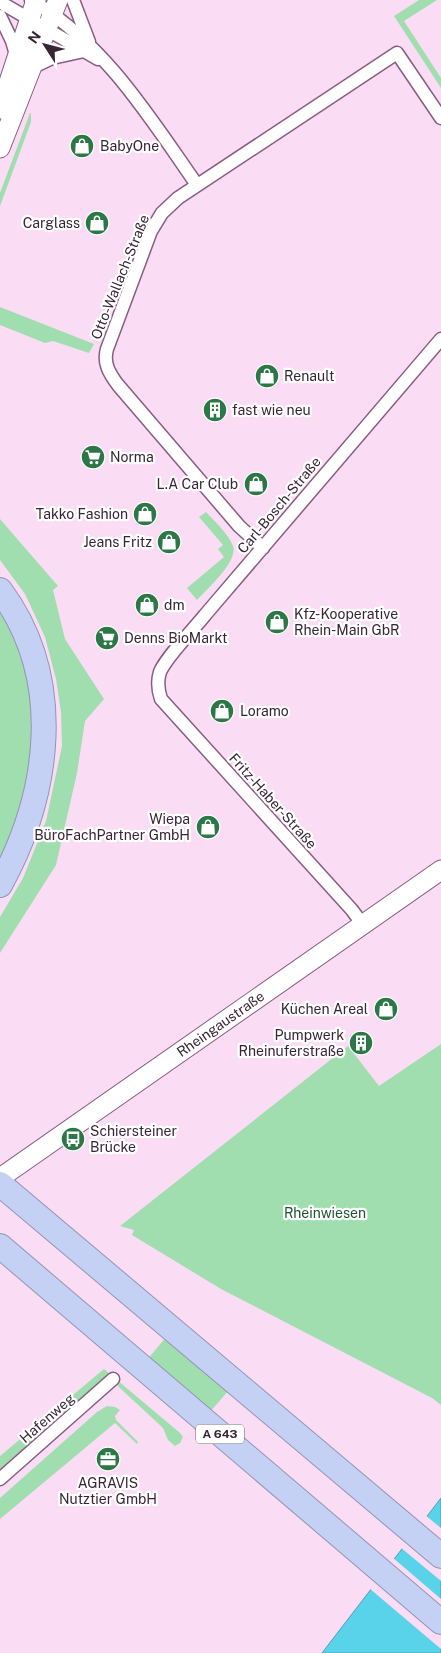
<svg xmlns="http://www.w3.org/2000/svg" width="441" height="1653" viewBox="0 0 441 1653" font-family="'Public Sans',sans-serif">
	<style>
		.green { fill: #a0ddaf }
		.water { fill: #59d3e9; stroke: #4f9fb3 }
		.pier { fill: #faddf5 }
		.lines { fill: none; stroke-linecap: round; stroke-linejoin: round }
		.street-casing { stroke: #875d81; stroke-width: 15 }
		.secondary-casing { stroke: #875d81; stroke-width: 21 }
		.highway-casing { stroke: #9394b1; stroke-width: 26 }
		.street { stroke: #fff; stroke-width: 12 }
		.secondary { stroke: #fff; stroke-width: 19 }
		.highway { stroke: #c4d0f4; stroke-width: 24 }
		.labels { text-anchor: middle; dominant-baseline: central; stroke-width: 4.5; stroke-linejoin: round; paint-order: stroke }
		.shield { fill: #fff; stroke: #736672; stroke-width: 1 }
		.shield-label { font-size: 12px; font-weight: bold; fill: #372535 }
		.poi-label { font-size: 14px; fill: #372535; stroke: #fff; text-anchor: start }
		.street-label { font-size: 14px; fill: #372535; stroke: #fff }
		.park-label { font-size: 14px; fill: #1c542f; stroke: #fff }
	</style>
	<rect width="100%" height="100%" fill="#faddf5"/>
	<path class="green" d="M419 0H437L404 21 441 78V88L394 16Z
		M30 113H31V122L0 206V193Z
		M0 307 94 344 89 353 53 341 45 343 0 325Z
		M206 512C214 521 228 533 233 546 238 562 208 588 197 600L187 588 224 557 218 549 223 545 199 517Z
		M0 519 58 586 53 590 65 639 104 699 85 721 77 773 56 865 0 953V917L23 878 46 821 62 746 61 712 56 679 45 637 25 594 0 560Z
		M0 613C48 693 37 777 0 858Z
		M441 1044V1405L432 1398 221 1289 132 1235 134 1230 120 1226 348 1046 379 1086Z
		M178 1323 241 1376 197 1427 135 1374Z
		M104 1369 180 1433 183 1437 180 1443 175 1446 168 1440 163 1428 107 1376 0 1469V1456Z
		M107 1406 115 1407 120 1410 115 1416 116 1420 138 1442 137 1444 115 1423 0 1519V1498L97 1412Z"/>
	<path class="water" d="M441 1498V1653H322Z"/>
	<path class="pier" d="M425 1515 441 1528V1581L400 1547Z
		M392 1557 441 1599V1649L369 1588Z"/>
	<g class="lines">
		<g class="street-casing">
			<path id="street" d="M31 0C104 43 149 116 197 185
				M73 0 89 42
				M0 2 98 59
				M0 16 12 41 17 58
				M29 69 52 58 84 51
				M263 548 239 526 118 385C109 373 103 363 107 349L151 231 162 213 178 198 397 53 441 118
				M363 925 352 910 161 699C158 690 157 681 160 672 166 657 194 629 205 615L441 339
				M0 1479 113 1379"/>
		</g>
		<g class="secondary-casing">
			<g id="secondary">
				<path d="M0 109 36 0"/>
				<path d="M0 148 58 0"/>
				<path id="s1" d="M0 1178 441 870"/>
			</g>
		</g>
		<g class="highway-casing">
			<path id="highway" d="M0 590C66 679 50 794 0 885
				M0 1184 441 1556
				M0 1246 441 1622"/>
		</g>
		<use href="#street" class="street"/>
		<use href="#secondary" class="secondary"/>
		<use href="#highway" class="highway"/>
	</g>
	<defs>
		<g id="shop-disc" transform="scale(1.25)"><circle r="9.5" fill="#2c7746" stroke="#fff"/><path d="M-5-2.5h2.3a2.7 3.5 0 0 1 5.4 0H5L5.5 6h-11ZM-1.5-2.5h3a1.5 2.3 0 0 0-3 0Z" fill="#fff"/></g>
		<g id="building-disc" transform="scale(1.25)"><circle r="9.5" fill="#2c7746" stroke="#fff"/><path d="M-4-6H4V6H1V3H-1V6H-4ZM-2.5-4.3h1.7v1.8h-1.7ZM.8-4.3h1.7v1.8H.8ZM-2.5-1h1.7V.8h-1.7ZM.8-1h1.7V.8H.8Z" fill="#fff"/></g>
		<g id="supermarket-disc" transform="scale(1.25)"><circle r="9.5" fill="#2c7746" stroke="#fff"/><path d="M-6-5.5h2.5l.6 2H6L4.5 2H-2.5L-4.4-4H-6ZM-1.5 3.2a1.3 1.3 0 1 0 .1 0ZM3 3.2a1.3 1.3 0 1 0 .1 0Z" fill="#fff"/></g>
		<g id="bus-disc" transform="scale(1.25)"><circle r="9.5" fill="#2c7746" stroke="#fff"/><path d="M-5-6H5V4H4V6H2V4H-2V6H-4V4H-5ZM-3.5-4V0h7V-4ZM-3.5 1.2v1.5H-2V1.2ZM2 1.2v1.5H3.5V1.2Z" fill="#fff"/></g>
		<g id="office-disc" transform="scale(1.25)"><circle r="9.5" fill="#2c7746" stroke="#fff"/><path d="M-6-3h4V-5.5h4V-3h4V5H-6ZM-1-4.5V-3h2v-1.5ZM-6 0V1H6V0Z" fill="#fff"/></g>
	</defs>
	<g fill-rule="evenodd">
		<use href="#shop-disc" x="82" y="146"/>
		<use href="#shop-disc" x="97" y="223"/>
		<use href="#shop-disc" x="267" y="376"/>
		<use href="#building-disc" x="215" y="410"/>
		<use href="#supermarket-disc" x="93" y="457"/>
		<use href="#shop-disc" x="256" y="484"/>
		<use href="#shop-disc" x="145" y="514"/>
		<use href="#shop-disc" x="169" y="542"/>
		<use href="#shop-disc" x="147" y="605"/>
		<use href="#shop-disc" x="277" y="622"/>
		<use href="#supermarket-disc" x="107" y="638"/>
		<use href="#shop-disc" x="222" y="711"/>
		<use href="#shop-disc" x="208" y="827"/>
		<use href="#shop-disc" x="386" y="1009"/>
		<use href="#building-disc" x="361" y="1043"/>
		<use href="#bus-disc" x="73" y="1139"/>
		<use href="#office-disc" x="108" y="1459"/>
	</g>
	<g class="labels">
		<rect class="shield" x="196" y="1424.5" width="48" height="19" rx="4"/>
		<g class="shield-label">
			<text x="220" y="1434">A 643</text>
		</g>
		<g class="poi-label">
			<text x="100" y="146">BabyOne</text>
			<text x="80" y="223" text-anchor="end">Carglass</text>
			<text x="284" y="376">Renault</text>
			<text x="232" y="410">fast wie neu</text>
			<text x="110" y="457">Norma</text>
			<text x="238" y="484" text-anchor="end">L.A Car Club</text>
			<text x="128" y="514" text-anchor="end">Takko Fashion</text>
			<text x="152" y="542" text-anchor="end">Jeans Fritz</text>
			<text x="164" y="605">dm</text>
			<text x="294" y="614">Kfz-Kooperative<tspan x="294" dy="16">Rhein-Main GbR</tspan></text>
			<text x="124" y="638">Denns BioMarkt</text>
			<text x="240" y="711">Loramo</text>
			<text x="190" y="819" text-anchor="end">Wiepa<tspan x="190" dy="16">BüroFachPartner GmbH</tspan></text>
			<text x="368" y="1009" text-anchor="end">Küchen Areal</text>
			<text x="344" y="1035" text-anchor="end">Pumpwerk<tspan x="344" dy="16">Rheinuferstraße</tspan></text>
			<text x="90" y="1131">Schiersteiner<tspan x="90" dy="16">Brücke</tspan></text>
			<text x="108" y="1483" text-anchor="middle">AGRAVIS<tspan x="108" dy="16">Nutztier GmbH</tspan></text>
		</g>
		<g class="street-label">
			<text transform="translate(120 277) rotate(-68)">Otto-Wallach-Straße</text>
			<text transform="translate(279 505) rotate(-50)">Carl-Bosch-Straße</text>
			<text transform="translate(273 801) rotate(48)">Fritz-Haber-Straße</text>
			<text stroke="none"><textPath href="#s1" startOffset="269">Rheingaustraße</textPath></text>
			<text transform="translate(47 1418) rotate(-41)">Hafenweg</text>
		</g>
		<g class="park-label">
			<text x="325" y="1213">Rheinwiesen</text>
		</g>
	</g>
	<g transform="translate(45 45) rotate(306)" stroke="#ffffff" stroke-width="4" paint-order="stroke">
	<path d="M0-4L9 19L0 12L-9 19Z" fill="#372535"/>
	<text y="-8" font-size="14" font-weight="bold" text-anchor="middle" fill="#372535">N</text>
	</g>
</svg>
